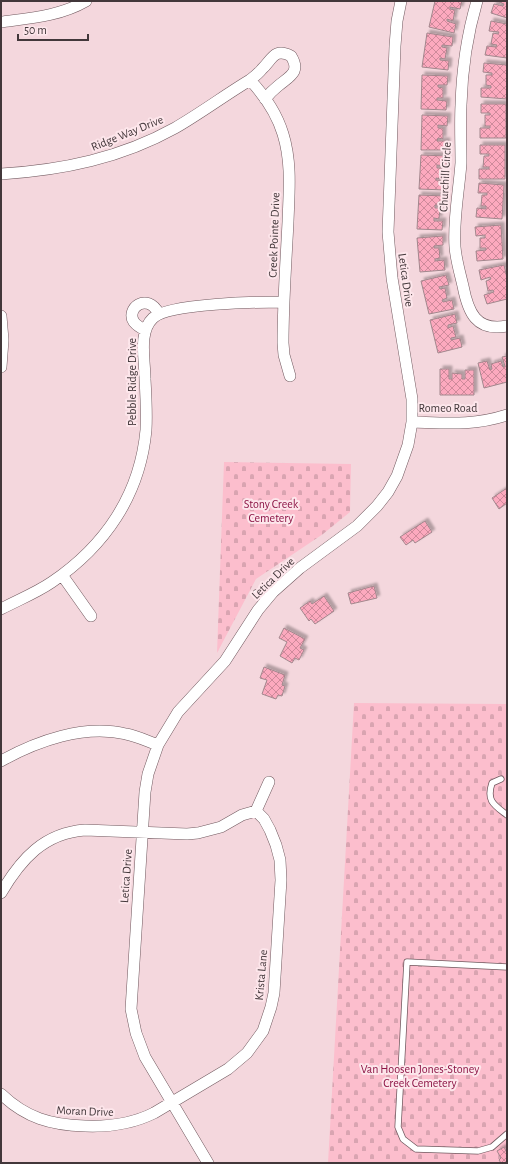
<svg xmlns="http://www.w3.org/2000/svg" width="508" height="1164" viewBox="0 0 508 1164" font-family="'Alegreya Sans',sans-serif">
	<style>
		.cemetery { fill: url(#cemetery-stones) }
		.building { fill: url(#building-cross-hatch); stroke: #a2878d; filter: url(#shadow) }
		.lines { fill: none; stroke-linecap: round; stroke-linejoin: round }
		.lane-casing { stroke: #71595f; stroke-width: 7 }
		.street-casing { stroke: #71595f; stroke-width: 12 }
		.lane { stroke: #fff; stroke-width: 5.5 }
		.street { stroke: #fff; stroke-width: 11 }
		.labels { text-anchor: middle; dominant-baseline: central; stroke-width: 4; stroke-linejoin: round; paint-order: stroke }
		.street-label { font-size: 12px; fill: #42373a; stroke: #fde6eb }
		.park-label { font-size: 12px; fill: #8c1445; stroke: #fde6eb }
	</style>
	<defs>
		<pattern id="cemetery-stones" width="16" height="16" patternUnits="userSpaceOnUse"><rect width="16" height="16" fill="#fcbecd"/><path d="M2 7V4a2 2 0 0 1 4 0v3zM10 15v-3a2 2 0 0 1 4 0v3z" fill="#d9a4b1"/></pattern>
		<pattern id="building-cross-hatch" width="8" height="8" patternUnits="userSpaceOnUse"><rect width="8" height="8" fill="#fca9be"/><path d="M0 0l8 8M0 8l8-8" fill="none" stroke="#ce8a9b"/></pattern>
		<filter id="shadow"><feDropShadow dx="3" dy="-3" stdDeviation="1" flood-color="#0004"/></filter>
	</defs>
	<rect width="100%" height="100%" fill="#f4d7dd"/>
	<path class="cemetery" d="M224 462 351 464 350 512 323 534 256 579 217 653Z
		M354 703 507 704V1163H328Z"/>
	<path class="building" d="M435 1H462L460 9 450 7V9L455 10 453 21 447 19V21L456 24 454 33 429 27Z
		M500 1H507V18L491 13 494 4 503 6 504 4 499 2Z
		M491 21 507 24V58L485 55 487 46 496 47 497 45 491 44 493 33 498 34 499 32 489 31Z
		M427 33 453 37 452 46 442 45V47L447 48 445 59 440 58V60L449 61 448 70 422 67Z
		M484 63 507 65V99L481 97V88H491V86L486 85V75H492V73L483 72Z
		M422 75 448 76 447 85H438V87L443 88V98H437V100L447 101 446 110 421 109Z
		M481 104H506V138H480V128H490V126H485V115H490V113H481Z
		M422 115 448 116 447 126 438 125V128H443V139L438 138 437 141H447L446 150H421Z
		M480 145H505V179H479V169H489V167H483L484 156H489V154H480Z
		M421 155 447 156 446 166 437 165V168H442L441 179 436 178V180L445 181 444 190 419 189Z
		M479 183 504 185 502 219 476 217 477 208 486 209V206H481L482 195H487V193H478Z
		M419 195 445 196 444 206 435 205V208H440L439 219 434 218V221H443L442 230 417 229Z
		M501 225 503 259 477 261 476 251 486 250V248H480V238H485V235L476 236 475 227Z
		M443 236V245L434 246V248H439L440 258 435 259V261L444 260 445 270 420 272 417 238Z
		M504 265 507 278V299L487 304 484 295 494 292 493 290 488 291 486 281 491 279 490 277 481 280 479 270Z
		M446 275 449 285 439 287 440 289 445 288 447 298 442 300 443 302 452 300 454 309 429 314 421 281Z
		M455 314 457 323 448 325V328L453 326 456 337 451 338V340L460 338 462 347 438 353 430 320Z
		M507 356V382L484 388 478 363 487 361 490 370 492 369 491 364 501 361 503 367 505 366 502 357Z
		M440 369H449V379H452V373L462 374V379H465V370H474V395H440Z
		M507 488V503L499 509 492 498Z
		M425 521 432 532 415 543 413 540 406 545 400 537Z
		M374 586 377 598 351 604 348 593Z
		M324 596 334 611 315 624 311 619 309 621 300 608 310 601 312 604Z
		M284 628 305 639 300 648 304 650 299 660 295 658 292 663 280 656 287 642 279 638Z
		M264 667 285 675 282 685 285 686 282 696 278 695 276 699 262 694 267 680 260 678Z
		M504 1147 507 1153V1163H501L499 1160 501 1158 497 1151Z"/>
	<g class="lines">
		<g class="lane-casing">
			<path id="lane" d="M256 593 267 600
				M501 779 492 783C486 801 494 805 507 815
				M507 967 407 962 398 1127 403 1139 416 1149 478 1151 492 1147 507 1134"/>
		</g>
		<g class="street-casing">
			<path id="street" d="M477 1C467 35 462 70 461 105 460 125 461 144 461 163 459 191 453 219 455 247 456 260 460 273 463 286 468 312 476 332 507 326
				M1 22C31 18 60 16 86 1
				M250 80C254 77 259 73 262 69 272 60 274 47 291 56 301 72 290 76 278 86 273 90 269 94 265 99
				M1 174C63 170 121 158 175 128 201 113 225 95 250 80 264 95 277 114 283 134 292 163 289 192 288 222 286 262 283 303 283 343L284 355 290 376
				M1 316 3 340 1 367
				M145 330C141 328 137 326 134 322 125 309 147 291 159 314
				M412 422C446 423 473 426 507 415
				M62 575 91 616
				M1 609C18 600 36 593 52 582 105 546 140 495 146 430 147 413 146 396 145 379 145 360 138 332 153 318 169 303 260 302 284 302
				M1 761C37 741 84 724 126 734 137 736 147 741 158 745
				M1 893C21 859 44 833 85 830L187 834 198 833 221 827 242 815 256 811 269 782
				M1 1094C26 1118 51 1125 85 1126 110 1127 132 1124 154 1113L228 1069 247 1053 263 1031 271 1007 274 993 281 880 280 860 276 845 270 830 264 819 256 811
				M208 1163 145 1057 136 1033 131 1009 145 792 148 774 158 745 178 712 225 661 258 610 273 592 300 568 357 526 377 506 388 492 397 476 408 445 412 422V399L392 278 388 232 395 46 397 21 401 1"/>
		</g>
		<use href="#lane" class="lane"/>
		<use href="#street" class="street"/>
	</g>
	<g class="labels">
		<g class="street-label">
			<text transform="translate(127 133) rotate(-22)">Ridge Way Drive</text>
			<text transform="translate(445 177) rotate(-87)">Churchill Circle</text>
			<text transform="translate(274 235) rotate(-88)">Creek Pointe Drive</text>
			<text transform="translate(406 280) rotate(82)">Letica Drive</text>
			<text transform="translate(132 382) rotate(-90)">Pebble Ridge Drive</text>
			<text x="448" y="408">Romeo Road</text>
			<text transform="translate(273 578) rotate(-44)">Letica Drive</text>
			<text transform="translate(126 876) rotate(-86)">Letica Drive</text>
			<text transform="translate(261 975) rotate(-85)">Krista Lane</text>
			<text transform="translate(85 1111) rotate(2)">Moran Drive</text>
		</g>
		<g class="park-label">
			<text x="271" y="504">Stony Creek<tspan x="271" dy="14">Cemetery</tspan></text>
			<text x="420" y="1069">Van Hoosen Jones-Stoney<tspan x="420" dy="14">Creek Cemetery</tspan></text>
		</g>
	</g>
	<rect width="508" height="1164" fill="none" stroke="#42373a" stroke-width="4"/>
	<path d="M18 34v6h70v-6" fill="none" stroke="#42373a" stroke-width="2"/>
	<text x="24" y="34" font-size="12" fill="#42373a" stroke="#fde6eb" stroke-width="3" paint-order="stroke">50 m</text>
</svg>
